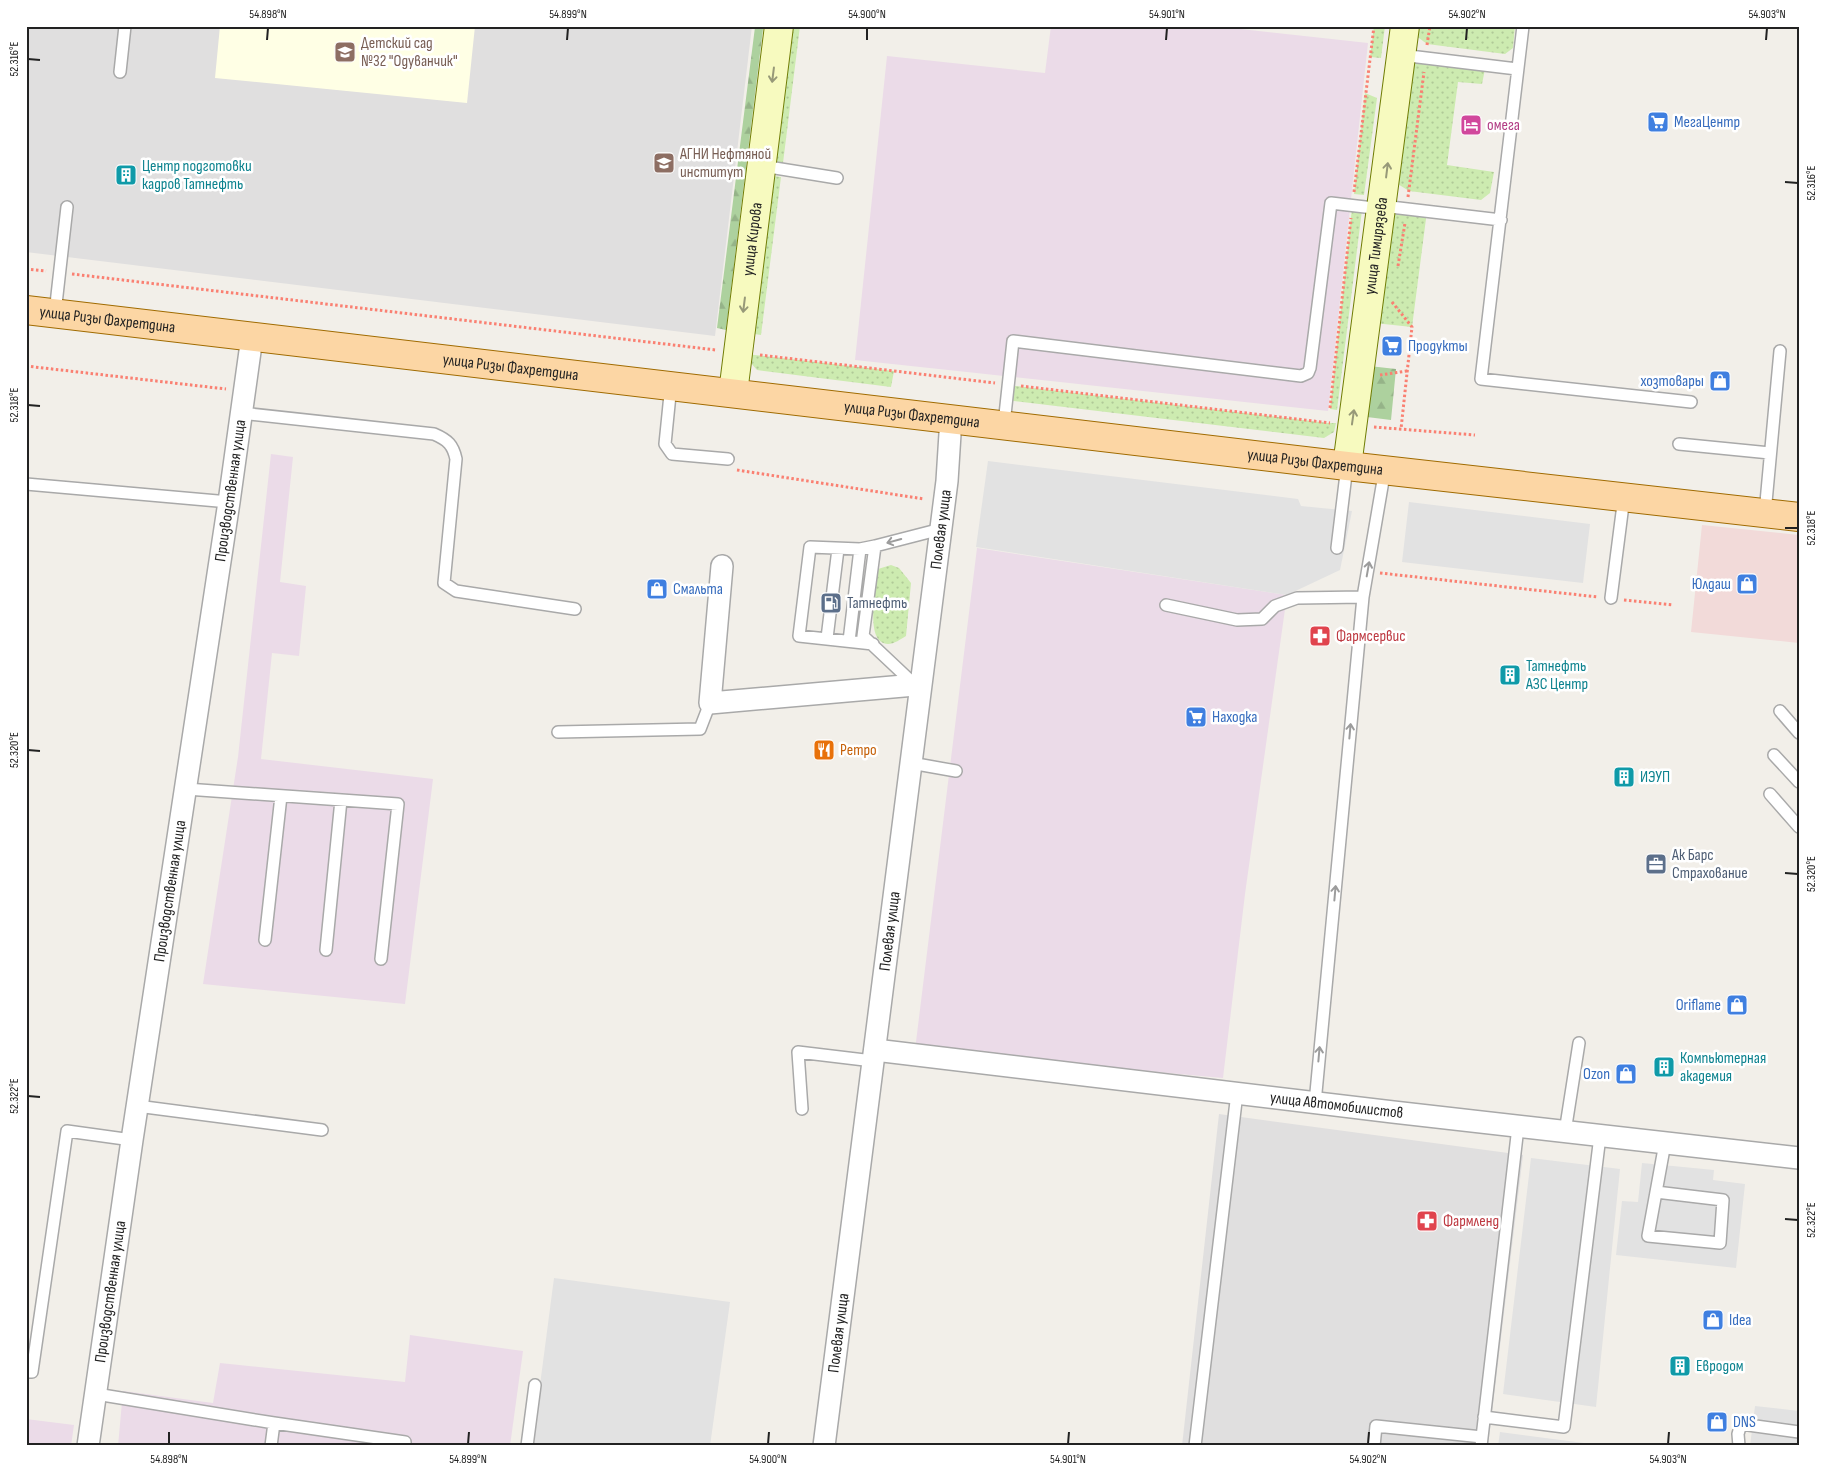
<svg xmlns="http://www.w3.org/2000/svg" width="1825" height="1472" viewBox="0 0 1825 1472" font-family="'Sofia Sans Condensed',sans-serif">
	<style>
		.residential { fill: #e0dfdf }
		.commercial { fill: #f2dad9 }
		.industrial { fill: #ebdbe8 }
		.education { fill: #ffffe5 }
		.grass { fill: url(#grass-dots) }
		.forest { fill: url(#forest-firs) }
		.parking { fill: #e2e2e2 }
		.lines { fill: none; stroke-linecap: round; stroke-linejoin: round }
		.lane-casing { stroke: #a9a9a9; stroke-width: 14 }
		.street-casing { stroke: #a9a9a9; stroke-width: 24 }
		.secondary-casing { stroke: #707d05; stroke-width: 30 }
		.primary-casing { stroke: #a06b00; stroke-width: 30 }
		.path { stroke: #fa8072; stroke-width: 3; stroke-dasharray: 2.5 2.5; stroke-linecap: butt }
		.lane { stroke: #fff; stroke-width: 11 }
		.street { stroke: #fff; stroke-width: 21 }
		.secondary { stroke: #f7fabf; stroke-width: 28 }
		.primary { stroke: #fcd6a4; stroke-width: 28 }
		.oneway { stroke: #979978 }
		.oneway2 { stroke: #9c9c9c }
		.ticks { fill: none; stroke: #222; stroke-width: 2 }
		.labels { text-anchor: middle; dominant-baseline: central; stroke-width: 5; stroke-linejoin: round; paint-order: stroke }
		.education-label { font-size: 16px; fill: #785e54; stroke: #fff; text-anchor: start }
		.shop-label { font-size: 16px; fill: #366cbe; stroke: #fff; text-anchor: start }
		.hotel-label { font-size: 16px; fill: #b23c85; stroke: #fff; text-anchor: start }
		.culture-label { font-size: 16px; fill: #0d838f; stroke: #fff; text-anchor: start }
		.street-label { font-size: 16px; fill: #222; stroke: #fff }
		.service-label { font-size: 16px; fill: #4e5e75; stroke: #fff; text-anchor: start }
		.health-label { font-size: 16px; fill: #be3a42; stroke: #fff; text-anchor: start }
		.food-label { font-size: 16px; fill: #c56008; stroke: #fff; text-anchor: start }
		.neatline { fill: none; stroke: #222; stroke-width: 2 }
		.ticks-label { font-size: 12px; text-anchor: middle; fill: #222 }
	</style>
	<defs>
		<pattern id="grass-dots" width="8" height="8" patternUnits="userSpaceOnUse" patternTransform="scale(1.25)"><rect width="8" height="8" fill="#cdebb0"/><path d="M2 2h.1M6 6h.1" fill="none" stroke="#b0c997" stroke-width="1.8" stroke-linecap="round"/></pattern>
		<pattern id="forest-firs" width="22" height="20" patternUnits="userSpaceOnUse" patternTransform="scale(1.25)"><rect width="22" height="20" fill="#add19e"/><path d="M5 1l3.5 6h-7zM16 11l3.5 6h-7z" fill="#95b388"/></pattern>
	</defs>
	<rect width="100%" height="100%" fill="#f2efe9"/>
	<path class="residential" d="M26 26H752L715 336 26 252Z
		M1219 1114 1523 1155 1488 1446H1182Z"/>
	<path class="commercial" d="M1702 525 1799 535V643L1691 632Z"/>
	<path class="industrial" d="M1051 26H1214L1368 43 1328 411 855 360 887 56 1045 73Z
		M271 454 293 457 280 582 306 586 299 656 272 653 261 759 433 779 405 1004 203 984 238 757Z
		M977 548 1287 595 1245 894 1223 1078 915 1050Z
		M410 1335 523 1351 510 1446H118L123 1391 213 1403 220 1363 405 1382Z
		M26 1419 74 1425 71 1446H26Z"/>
	<path class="education" d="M220 26H475L467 103 215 78Z"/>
	<path class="grass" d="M779 26H800L783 163 762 160Z
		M1374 26H1385L1381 58 1370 57Z
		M1412 26H1515L1513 48 1505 54 1427 44 1411 32Z
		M1414 60 1485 69 1482 84 1458 82 1447 165 1494 172 1490 193 1481 200 1409 191 1393 181Z
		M1365 93 1377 98 1364 195 1354 194Z
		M761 174 781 177 761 335 741 332Z
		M1390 207 1427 211 1412 327 1374 323Z
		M1352 208 1362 210 1337 410 1330 409Z
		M746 354 894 371 891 387 757 370 750 362Z
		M1008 385 1328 423H1336L1334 432 1324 438 1006 400Z
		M891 565 899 568 911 583 906 636C901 639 894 644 888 644 863 643 877 585 878 569Z"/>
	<path class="forest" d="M755 27 763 29 726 330 717 328Z
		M1369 366 1396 369 1391 420 1367 417Z"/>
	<path class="parking" d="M988 461 1298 499 1301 506 1352 511 1340 570 1287 595 976 547Z
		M1409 502 1590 524 1583 583 1402 562Z
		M1531 1158 1620 1169 1596 1407 1503 1394Z
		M1642 1163 1714 1170 1713 1180 1745 1184 1736 1268 1616 1255 1622 1201 1638 1202Z
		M554 1278 730 1302 710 1446H532Z
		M1755 1406 1799 1411V1446H1750Z
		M1500 1432 1607 1446H1498Z"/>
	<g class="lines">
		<g class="lane-casing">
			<path id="lane" d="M1523 26 1481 379 1691 402
				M1401 55 1517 69
				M120 72 125 26
				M762 166 837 178
				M1382 206 1501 220
				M55 313 67 207
				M671 385 665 444 672 454 728 459
				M241 413 434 434C448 440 453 445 456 459L444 583 456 591 575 609
				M1004 424 1013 341 1301 376 1308 373 1310 368 1331 203 1382 209
				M1679 444 1770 453
				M26 484 229 502
				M1765 513 1780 351
				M1337 548 1347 466
				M1611 598 1624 497
				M1166 605 1237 620 1262 619 1275 606 1297 598 1363 597
				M827 638 838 549
				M849 641 860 549
				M873 644 799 636 810 547 860 549 875 546
				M915 685 863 636 875 546 941 529
				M1780 711 1799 733
				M558 732 700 729 710 703
				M1774 755 1799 782
				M911 763 956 771
				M186 789 398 804 381 959
				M1770 794 1799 827
				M265 940 281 796
				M326 950 341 800
				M1315 1103 1363 597 1385 469
				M137 1106 322 1130
				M802 1109 798 1052 873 1061
				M1565 1132 1579 1043
				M1656 1192 1723 1200 1720 1243 1648 1236 1665 1143
				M26 1372H32L67 1131 132 1140
				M96 1394 274 1423 405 1442V1446
				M1484 1417 1564 1427 1600 1136
				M271 1446 274 1423
				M527 1446 535 1385
				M1195 1446 1237 1093
				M1374 1446 1376 1426 1482 1437
				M1481 1446 1518 1127
				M1739 1446 1738 1434 1741 1424 1799 1432"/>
		</g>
		<g class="street-casing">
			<g id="street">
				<path d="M722 566 710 703 915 685 920 686"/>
				<path id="s1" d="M875 1050 1393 1112 1799 1158"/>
				<path id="s2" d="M88 1446 132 1140 229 502 252 337"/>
				<path id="s3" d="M824 1446 947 481 951 418"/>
			</g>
		</g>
		<g class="secondary-casing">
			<g id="secondary">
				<path id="s4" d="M733 393 779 26"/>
				<path id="s5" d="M1347 466 1405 26"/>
			</g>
		</g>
		<g class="primary-casing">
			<g id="primary">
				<path id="s6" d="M26 310 1347 466 1799 517"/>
			</g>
		</g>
		<path class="path" d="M1427 45 1430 26
			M1354 192 1374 26
			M1408 197 1424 72
			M1398 266 1405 223
			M26 269 46 271
			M72 274 716 350
			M1392 302 1412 327 1401 429
			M760 355 995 383
			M26 366 226 389
			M1380 375 1407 371
			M1021 386 1330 423
			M1330 408 1351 218
			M1374 427 1475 435
			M737 470 924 499
			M1380 573 1598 597
			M1624 600 1673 605"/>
		<use href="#lane" class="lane"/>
		<use href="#street" class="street"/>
		<use href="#secondary" class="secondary"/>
		<use href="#primary" class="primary"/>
	</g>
	<defs><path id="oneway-shaft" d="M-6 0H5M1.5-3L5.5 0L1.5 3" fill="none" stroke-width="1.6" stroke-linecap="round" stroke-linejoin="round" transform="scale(1.25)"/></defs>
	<g class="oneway">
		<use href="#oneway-shaft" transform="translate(773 75) rotate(97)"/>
		<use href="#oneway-shaft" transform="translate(1387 170) rotate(-83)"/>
		<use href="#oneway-shaft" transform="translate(744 305) rotate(97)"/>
		<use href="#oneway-shaft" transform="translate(1353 417) rotate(-82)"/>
	</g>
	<g class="oneway2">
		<use href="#oneway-shaft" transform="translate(894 541) rotate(165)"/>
		<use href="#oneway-shaft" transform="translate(1368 569) rotate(-80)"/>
		<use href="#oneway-shaft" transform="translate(1350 731) rotate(-85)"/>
		<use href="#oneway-shaft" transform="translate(1335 893) rotate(-85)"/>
		<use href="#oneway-shaft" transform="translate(1319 1054) rotate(-85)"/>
	</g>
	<path class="ticks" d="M267 40 268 28M567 40 568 28M867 40V28M1166 40 1167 28M1466 40 1467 28M1766 40 1767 28M28 59 40 60M1785 182 1798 183M28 405 40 406M1785 528H1798M28 750 40 751M1785 873 1798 874M28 1096 40 1097M1785 1219 1798 1220M169 1444V1432M468 1444 469 1432M768 1444 769 1432M1068 1444 1069 1432M1368 1444 1369 1432M1668 1444 1669 1432"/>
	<defs>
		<g id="school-square" transform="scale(1.125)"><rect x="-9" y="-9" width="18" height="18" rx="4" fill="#8d6e63" stroke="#fff"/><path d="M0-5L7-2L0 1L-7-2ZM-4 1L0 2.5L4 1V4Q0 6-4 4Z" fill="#fff"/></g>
		<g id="supermarket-square" transform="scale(1.125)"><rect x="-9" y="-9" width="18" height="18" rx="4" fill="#3f7fe0" stroke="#fff"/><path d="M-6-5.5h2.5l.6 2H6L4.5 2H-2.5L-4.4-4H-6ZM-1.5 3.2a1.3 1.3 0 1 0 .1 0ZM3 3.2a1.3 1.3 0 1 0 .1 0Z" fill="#fff"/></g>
		<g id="hotel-square" transform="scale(1.125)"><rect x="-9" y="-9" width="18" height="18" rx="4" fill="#d1479c" stroke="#fff"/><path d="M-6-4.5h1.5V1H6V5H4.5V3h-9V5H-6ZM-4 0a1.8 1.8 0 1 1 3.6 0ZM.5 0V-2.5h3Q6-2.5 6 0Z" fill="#fff"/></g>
		<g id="university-square" transform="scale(1.125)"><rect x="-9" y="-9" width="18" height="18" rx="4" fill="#8d6e63" stroke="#fff"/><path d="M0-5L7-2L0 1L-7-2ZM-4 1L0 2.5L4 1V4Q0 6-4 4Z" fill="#fff"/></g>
		<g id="building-square" transform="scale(1.125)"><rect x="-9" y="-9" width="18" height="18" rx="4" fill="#0f9aa8" stroke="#fff"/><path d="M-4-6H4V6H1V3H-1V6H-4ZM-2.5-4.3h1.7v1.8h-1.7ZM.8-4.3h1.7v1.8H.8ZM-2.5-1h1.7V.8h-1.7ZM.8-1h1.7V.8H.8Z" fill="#fff"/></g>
		<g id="shop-square" transform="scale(1.125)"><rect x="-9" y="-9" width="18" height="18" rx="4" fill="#3f7fe0" stroke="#fff"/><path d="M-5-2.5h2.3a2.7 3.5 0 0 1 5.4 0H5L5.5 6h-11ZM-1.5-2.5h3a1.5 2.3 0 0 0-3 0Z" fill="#fff"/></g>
		<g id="fuel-square" transform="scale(1.125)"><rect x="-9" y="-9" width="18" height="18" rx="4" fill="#5c6f8a" stroke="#fff"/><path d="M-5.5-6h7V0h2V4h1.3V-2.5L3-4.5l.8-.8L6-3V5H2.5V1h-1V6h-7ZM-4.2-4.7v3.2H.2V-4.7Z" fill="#fff"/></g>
		<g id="pharmacy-square" transform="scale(1.125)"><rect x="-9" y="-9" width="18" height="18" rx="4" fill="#e0444e" stroke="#fff"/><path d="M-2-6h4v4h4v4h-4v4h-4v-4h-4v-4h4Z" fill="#fff"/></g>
		<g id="restaurant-square" transform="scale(1.125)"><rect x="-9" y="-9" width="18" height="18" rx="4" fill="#e8710a" stroke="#fff"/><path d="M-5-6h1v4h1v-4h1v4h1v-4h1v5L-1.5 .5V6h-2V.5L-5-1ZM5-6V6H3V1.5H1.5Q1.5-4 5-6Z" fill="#fff"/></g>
		<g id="office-square" transform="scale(1.125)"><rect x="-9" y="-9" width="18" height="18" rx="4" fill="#5c6f8a" stroke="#fff"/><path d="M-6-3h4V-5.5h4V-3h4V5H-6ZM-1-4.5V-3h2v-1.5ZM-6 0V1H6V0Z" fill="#fff"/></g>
	</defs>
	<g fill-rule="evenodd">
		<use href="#school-square" x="345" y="52"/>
		<use href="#supermarket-square" x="1658" y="122"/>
		<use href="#hotel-square" x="1471" y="125"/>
		<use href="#university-square" x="664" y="163"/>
		<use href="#building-square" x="126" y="175"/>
		<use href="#supermarket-square" x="1392" y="346"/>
		<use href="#shop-square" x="1720" y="381"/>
		<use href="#shop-square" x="1747" y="584"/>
		<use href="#shop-square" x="657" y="589"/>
		<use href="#fuel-square" x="831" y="603"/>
		<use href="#pharmacy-square" x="1320" y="636"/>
		<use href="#building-square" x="1510" y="675"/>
		<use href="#supermarket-square" x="1196" y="717"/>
		<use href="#restaurant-square" x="824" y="750"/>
		<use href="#building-square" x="1624" y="777"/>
		<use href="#office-square" x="1656" y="864"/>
		<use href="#shop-square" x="1737" y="1005"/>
		<use href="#building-square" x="1664" y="1067"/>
		<use href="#shop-square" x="1626" y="1074"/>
		<use href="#pharmacy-square" x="1427" y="1221"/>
		<use href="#shop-square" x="1713" y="1320"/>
		<use href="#building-square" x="1680" y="1366"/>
		<use href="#shop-square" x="1717" y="1422"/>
	</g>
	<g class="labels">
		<g class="education-label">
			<text x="361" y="43">Детский сад<tspan x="361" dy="18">№32 "Одуванчик"</tspan></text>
			<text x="680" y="154">АГНИ Нефтяной<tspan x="680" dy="18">институт</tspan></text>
		</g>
		<g class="shop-label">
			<text x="1674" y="122">МегаЦентр</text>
			<text x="1408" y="346">Продукты</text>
			<text x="1704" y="381" text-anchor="end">хозтовары</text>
			<text x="1731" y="584" text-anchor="end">Юлдаш</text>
			<text x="673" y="589">Смальта</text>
			<text x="1212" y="717">Находка</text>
			<text x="1721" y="1005" text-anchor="end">Oriflame</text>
			<text x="1610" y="1074" text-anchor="end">Ozon</text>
			<text x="1729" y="1320">Idea</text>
			<text x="1733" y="1422">DNS</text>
		</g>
		<g class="hotel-label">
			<text x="1487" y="125">омега</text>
		</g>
		<g class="culture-label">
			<text x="142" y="166">Центр подготовки<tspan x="142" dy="18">кадров Татнефть</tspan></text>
			<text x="1526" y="666">Татнефть<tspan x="1526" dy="18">АЗС Центр</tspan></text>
			<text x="1640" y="777">ИЭУП</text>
			<text x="1680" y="1058">Компьютерная<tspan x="1680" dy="18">академия</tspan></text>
			<text x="1696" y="1366">Евродом</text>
		</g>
		<g class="street-label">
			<text stroke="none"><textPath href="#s4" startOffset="155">улица Кирова</textPath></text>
			<text stroke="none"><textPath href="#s5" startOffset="222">улица Тимирязева</textPath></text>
			<text stroke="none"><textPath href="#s6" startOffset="82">улица Ризы Фахретдина</textPath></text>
			<text stroke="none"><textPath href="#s6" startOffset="488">улица Ризы Фахретдина</textPath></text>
			<text stroke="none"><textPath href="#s6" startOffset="892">улица Ризы Фахретдина</textPath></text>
			<text stroke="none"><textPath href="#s6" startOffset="1298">улица Ризы Фахретдина</textPath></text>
			<text stroke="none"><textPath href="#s2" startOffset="966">Производственная улица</textPath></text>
			<text stroke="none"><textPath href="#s3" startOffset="924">Полевая улица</textPath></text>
			<text stroke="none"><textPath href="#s2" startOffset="561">Производственная улица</textPath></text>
			<text stroke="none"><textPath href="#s3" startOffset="519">Полевая улица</textPath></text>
			<text stroke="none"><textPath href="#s1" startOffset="465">улица Автомобилистов</textPath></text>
			<text stroke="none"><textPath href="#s2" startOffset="156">Производственная улица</textPath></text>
			<text stroke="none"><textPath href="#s3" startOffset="114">Полевая улица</textPath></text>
		</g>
		<g class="service-label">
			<text x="847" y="603">Татнефть</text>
			<text x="1672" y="855">Ак Барс<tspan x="1672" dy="18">Страхование</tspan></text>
		</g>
		<g class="health-label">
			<text x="1336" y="636">Фармсервис</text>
			<text x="1443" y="1221">Фармленд</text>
		</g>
		<g class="food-label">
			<text x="840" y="750">Ретро</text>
		</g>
	</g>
	<rect width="1825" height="1472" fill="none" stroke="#ffffff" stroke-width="55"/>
	<rect x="28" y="28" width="1770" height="1416" class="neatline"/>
	<g class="ticks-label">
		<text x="268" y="18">54.898°N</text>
		<text x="568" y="18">54.899°N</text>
		<text x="867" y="18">54.900°N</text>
		<text x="1167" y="18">54.901°N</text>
		<text x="1467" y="18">54.902°N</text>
		<text x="1767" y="18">54.903°N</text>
		<text transform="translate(14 59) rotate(-90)" y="4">52.316°E</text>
		<text transform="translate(1811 183) rotate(-90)" y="4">52.316°E</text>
		<text transform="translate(14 405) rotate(-90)" y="4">52.318°E</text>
		<text transform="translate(1811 528) rotate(-90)" y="4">52.318°E</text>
		<text transform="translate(14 750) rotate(-90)" y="4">52.320°E</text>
		<text transform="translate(1811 874) rotate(-90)" y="4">52.320°E</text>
		<text transform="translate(14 1096) rotate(-90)" y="4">52.322°E</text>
		<text transform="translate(1811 1220) rotate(-90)" y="4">52.322°E</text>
		<text x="169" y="1463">54.898°N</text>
		<text x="468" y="1463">54.899°N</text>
		<text x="768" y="1463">54.900°N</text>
		<text x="1068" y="1463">54.901°N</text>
		<text x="1368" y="1463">54.902°N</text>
		<text x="1668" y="1463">54.903°N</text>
	</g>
</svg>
